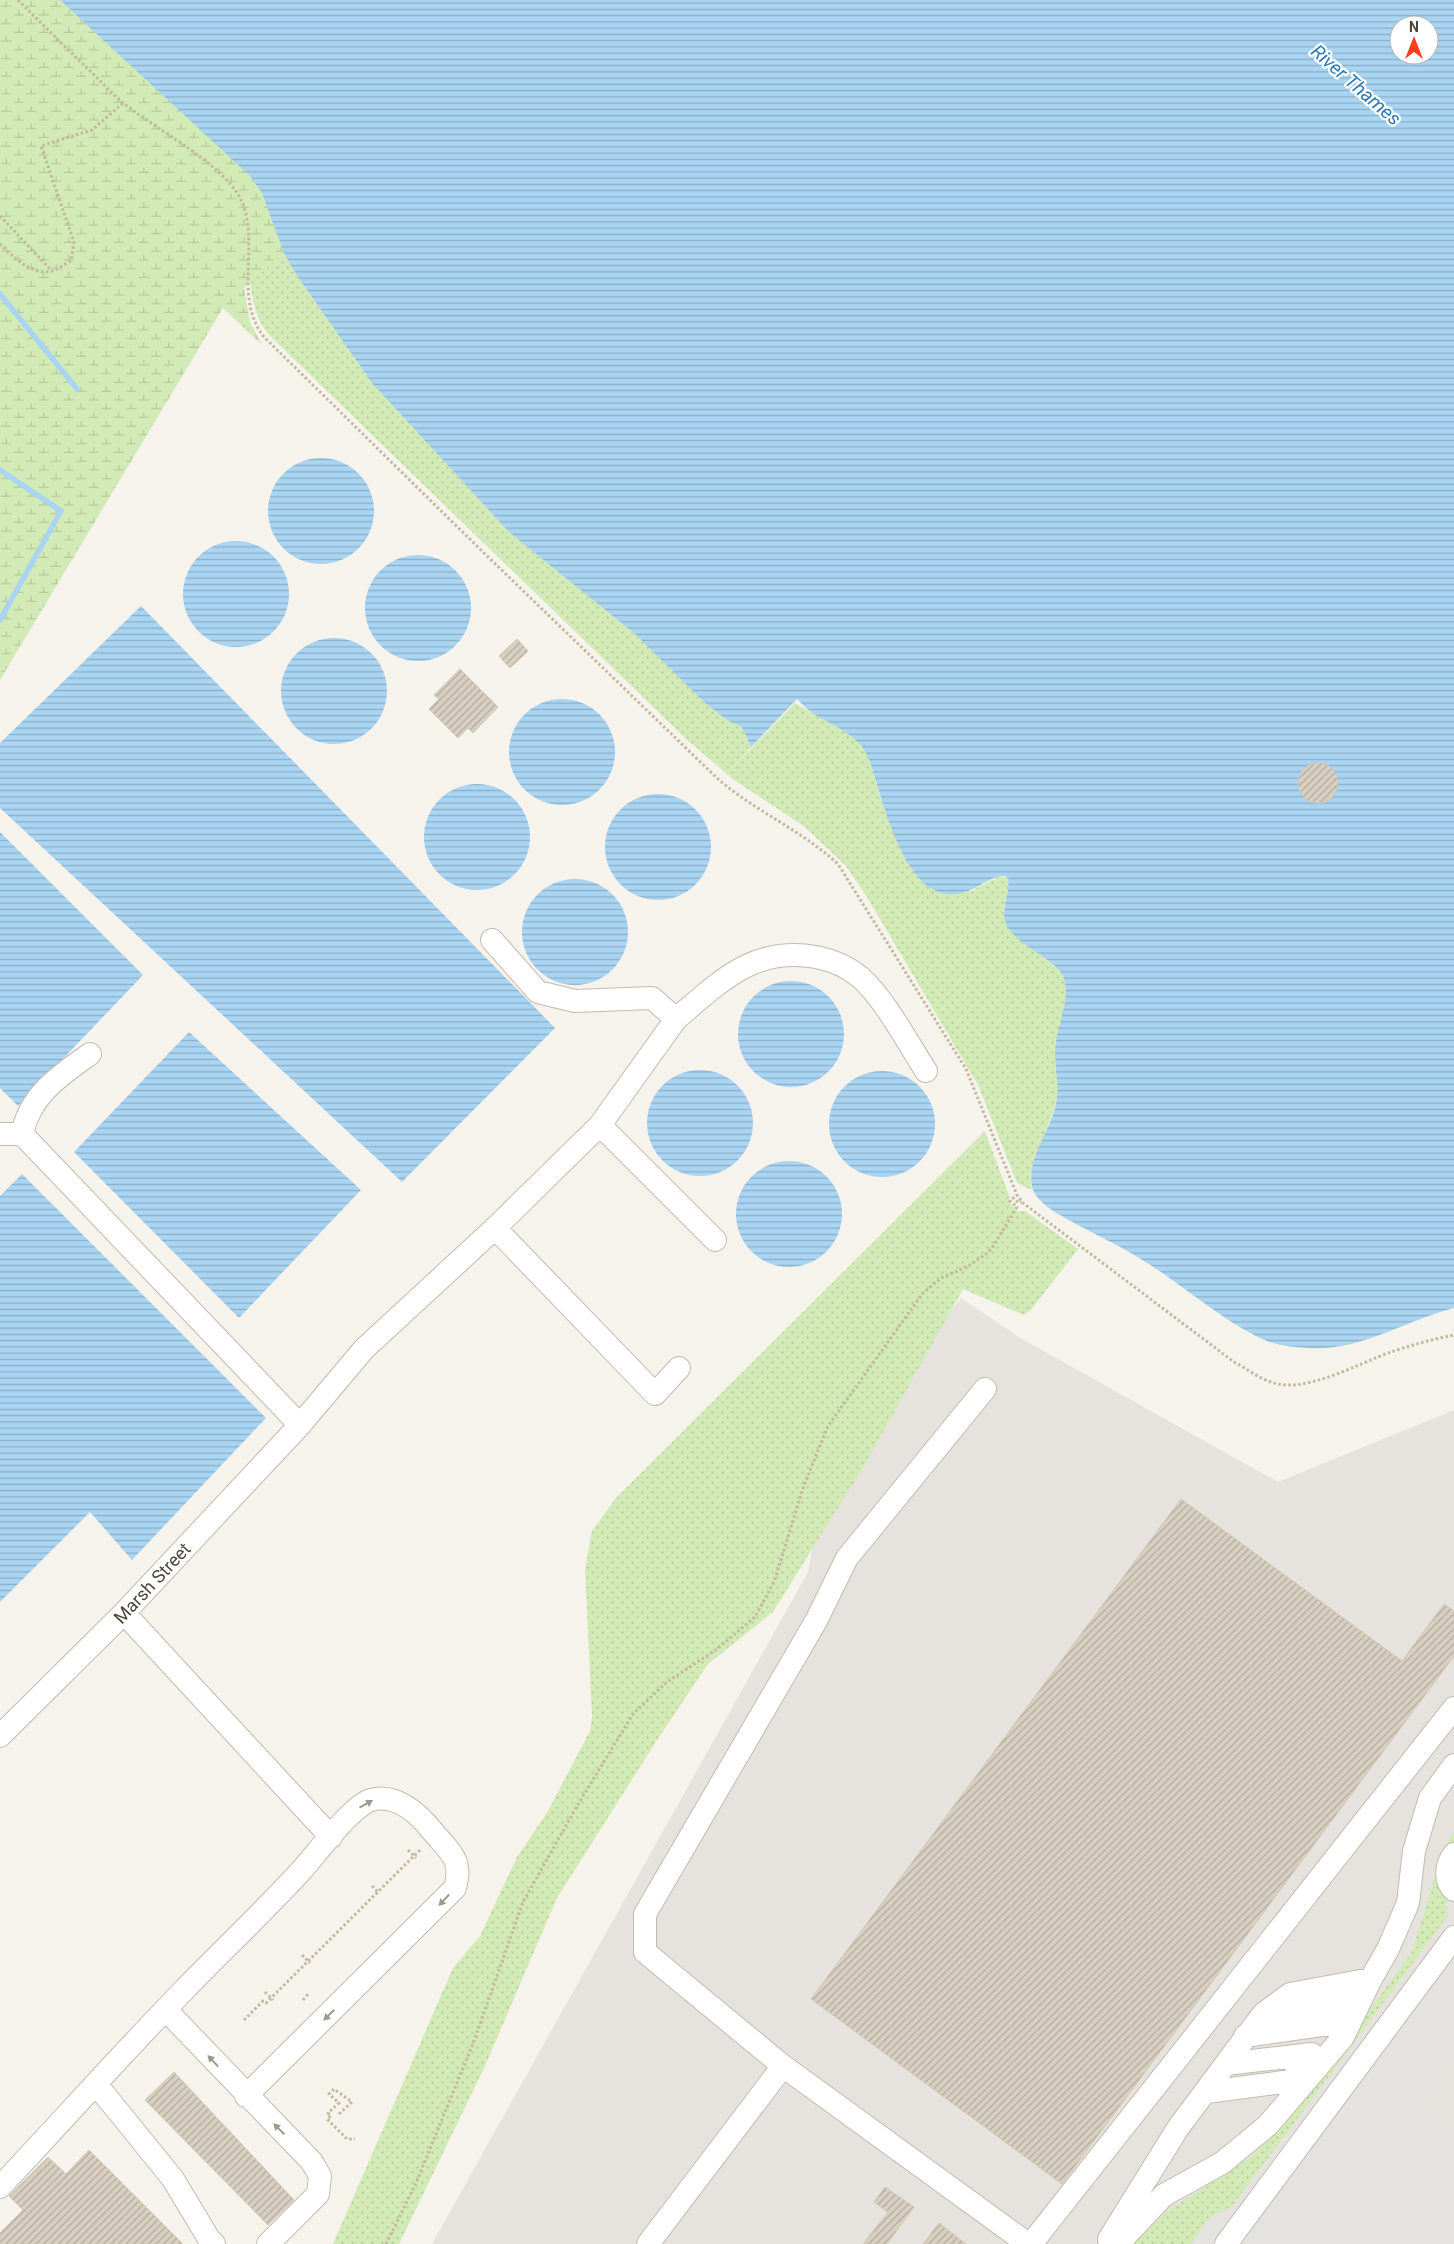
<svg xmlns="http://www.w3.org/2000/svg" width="1454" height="2244" viewBox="0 0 1454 2244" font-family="Roboto,sans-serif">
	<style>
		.industrial { fill: #e6e2dd }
		.green { fill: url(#green-dots) }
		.wetland { fill: url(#wetland-marsh) }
		.parking { fill: #e5e3e0 }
		.water { fill: url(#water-rules); fill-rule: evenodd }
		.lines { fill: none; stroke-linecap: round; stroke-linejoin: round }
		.stream { stroke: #a9d4f2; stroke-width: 5.5 }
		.building { fill: url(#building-hatch); stroke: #d3c7b4 }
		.minor-casing { stroke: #c2bbae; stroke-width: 24 }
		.path { stroke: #c4b79f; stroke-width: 3; stroke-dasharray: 2.5 2.5; stroke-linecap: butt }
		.minor { stroke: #fff; stroke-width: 22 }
		.oneway { fill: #9c9892 }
		.labels { text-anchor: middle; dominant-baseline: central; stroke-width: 4.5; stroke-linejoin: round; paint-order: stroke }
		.street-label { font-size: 18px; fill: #4b4439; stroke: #fff }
		.water-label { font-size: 19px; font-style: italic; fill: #2e7ab2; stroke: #fff }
	</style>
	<defs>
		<pattern id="green-dots" width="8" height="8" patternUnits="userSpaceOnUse" patternTransform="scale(1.25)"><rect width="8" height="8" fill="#d2eab5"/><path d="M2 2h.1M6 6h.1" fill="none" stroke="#b6ca9c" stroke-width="1.8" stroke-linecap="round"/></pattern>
		<pattern id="wetland-marsh" width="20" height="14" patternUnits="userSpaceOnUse" patternTransform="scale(1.25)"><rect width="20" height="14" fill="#d2eab5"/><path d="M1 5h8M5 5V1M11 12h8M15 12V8" fill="none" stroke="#b6ca9c"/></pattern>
		<pattern id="water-rules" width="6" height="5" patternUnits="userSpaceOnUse" patternTransform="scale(1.25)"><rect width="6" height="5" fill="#a9d4f2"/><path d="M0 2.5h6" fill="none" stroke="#8caec5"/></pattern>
		<pattern id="building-hatch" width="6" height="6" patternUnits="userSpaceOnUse" patternTransform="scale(1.25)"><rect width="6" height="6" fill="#d8cfc1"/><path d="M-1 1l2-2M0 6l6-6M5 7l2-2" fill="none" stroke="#b1aa9e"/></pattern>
	</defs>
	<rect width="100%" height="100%" fill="#f6f3ec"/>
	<path class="industrial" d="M961 1298 1022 1339 1278 1482 1454 1410V2244H432L808 1572 827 1468Z"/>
	<path class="green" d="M251 230 284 253 334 331 372 383 509 532 635 634 704 702 727 720 742 727 751 747 732 768 795 703 852 736 862 746 869 758 882 802 903 854 971 891 998 877H1008L1009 885 1003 911 1064 975C1070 998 1060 1027 1055 1050L1076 1078 1056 1103 1030 1175 1032 1190 1017 1183 978 1085 867 897 846 866 805 827 734 780 685 738 268 334C245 305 251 266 251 230Z
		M985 1131 1010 1198 1009 1202 1017 1211H1025L1078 1249 1031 1310 1024 1315 963 1289 864 1466 773 1612 708 1664 657 1740 557 1898 485 2066 399 2244H333L453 1968 480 1936 517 1857 548 1811 590 1731 592 1717 585 1569 592 1531 616 1498Z
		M1454 1832V1842L1446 1851 1449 1897 1444 1905 1452 1910 1232 2207 1208 2219 1191 2244H1134L1166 2212 1253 2156 1298 2108 1412 1952 1443 1851Z"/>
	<path class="wetland" d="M0 0H185L1454 1308C1406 1320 1359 1352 1308 1348 1291 1347 1275 1345 1260 1338 1215 1316 1179 1281 1136 1256 1115 1243 1092 1233 1071 1221 1058 1214 1035 1202 1032 1186 1027 1158 1050 1132 1056 1104 1060 1087 1055 1069 1055 1051 1056 1028 1069 1005 1065 982 1062 960 1019 948 1007 926 999 909 1011 894 1008 877 990 870 968 905 937 891 895 873 884 797 869 759 859 735 834 727 814 714 808 710 803 704 797 699L751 747 742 727 727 720 704 702 635 634 509 532 372 383 334 331 284 253 244 288 250 322 262 345 223 308 0 680Z"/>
	<path class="parking" d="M1454 1899V2051L1414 2108 1454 2139V2244H1191L1208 2219 1232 2206 1449 1918 1446 1909Z"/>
	<path class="water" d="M60 0H1454V1308C1406 1320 1359 1352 1308 1348 1291 1347 1275 1345 1260 1338 1215 1316 1179 1281 1136 1256 1115 1243 1092 1233 1071 1221 1058 1214 1035 1202 1032 1186 1027 1158 1050 1132 1056 1104 1060 1087 1055 1069 1055 1051 1056 1028 1069 1005 1065 982 1062 960 1019 948 1007 926 999 909 1011 894 1008 877 990 870 968 905 936 891 906 878 888 821 879 791 874 776 871 758 861 745 849 731 830 724 814 714 808 710 802 704 797 699L751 747 742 727 727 720 704 702 635 634 509 532 372 383 296 274 284 253 262 193 250 176ZM1399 25H1429V55H1399Z
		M268 511a53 53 0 1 1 106 0a53 53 0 1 1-106 0Z
		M183 594a53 53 0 1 1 106 0a53 53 0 1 1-106 0Z
		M365 608a53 53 0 1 1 106 0a53 53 0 1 1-106 0Z
		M141 606 555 1028 402 1182 0 808V743Z
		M281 691a53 53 0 1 1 106 0a53 53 0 1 1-106 0Z
		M509 752a53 53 0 1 1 106 0a53 53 0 1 1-106 0Z
		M424 837a53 53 0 1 1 106 0a53 53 0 1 1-106 0Z
		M605 847a53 53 0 1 1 106 0a53 53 0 1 1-106 0Z
		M0 832 143 975 18 1106 0 1088Z
		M522 932a53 53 0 1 1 106 0a53 53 0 1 1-106 0Z
		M738 1034a53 53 0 1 1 106 0a53 53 0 1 1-106 0Z
		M189 1032 361 1190 239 1318 74 1152Z
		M647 1123a53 53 0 1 1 106 0a53 53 0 1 1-106 0Z
		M829 1124a53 53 0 1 1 106 0a53 53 0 1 1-106 0Z
		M736 1214a53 53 0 1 1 106 0a53 53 0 1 1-106 0Z
		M22 1174 266 1418 132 1560 90 1512 0 1602V1196Z"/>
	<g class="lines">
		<path class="stream" d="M0 294 77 389
			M0 470 61 511 0 620"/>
	</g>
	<path class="building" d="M517 639 528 651 510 668 499 656Z
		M460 669 498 707 473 733 468 728 458 738 429 709 439 699 434 695Z
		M1298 783a20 20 0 1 1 40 0a20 20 0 1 1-40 0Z
		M1181 1499 1402 1661 1444 1604 1454 1611V1656L1062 2184 811 1999Z
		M174 2072 294 2200 268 2225 145 2100Z
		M89 2150 183 2244H0V2233L23 2210 9 2196 48 2157 66 2174Z
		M885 2187 914 2207 887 2244H863L888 2212 874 2202Z
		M939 2223 966 2244H923Z"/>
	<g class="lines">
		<g class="minor-casing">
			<path id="minor" d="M492 940 538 992 575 1001 652 998 676 1019 600 1125
				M676 1019C720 982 753 946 816 957 831 960 848 967 860 977 884 998 908 1043 926 1071
				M0 1134H22L300 1425
				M22 1134C30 1095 59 1076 90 1054
				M495 1228 655 1394 679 1368
				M124 1613 331 1837
				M0 1736 124 1613 300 1425 364 1349 495 1228 600 1125 715 1240
				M1454 1854C1446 1864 1444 1881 1454 1890
				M166 2010 312 2162 320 2176 318 2194 268 2244
				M1269 2013 1355 2000
				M1245 2036 1336 2023
				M1226 2064 1312 2054
				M783 2066 1028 2244
				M96 2084 173 2179 209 2239 214 2244
				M1207 2092 1291 2081 1305 2063
				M0 2187C61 2122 121 2055 183 1991 222 1951 262 1913 300 1872 316 1855 350 1807 371 1800 396 1793 419 1814 434 1833 451 1853 463 1860 455 1888L246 2096
				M1109 2239 1178 2128 1263 2014 1290 1994 1371 1979
				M648 2244 783 2066 645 1952V1914L816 1621 847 1558 985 1389
				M1031 2244 1454 1708
				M1118 2244 1164 2195 1222 2163 1268 2125 1343 2037 1371 1979 1388 1949 1408 1903 1414 1851 1430 1798 1454 1765
				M1226 2244 1454 1937"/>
		</g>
		<path class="path" d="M18 0C41 23 64 46 88 69 100 80 111 93 123 103 154 128 223 164 240 198 262 241 232 296 264 337L484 553 718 779C756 812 800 829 838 864L966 1069 1017 1195 1023 1203 1234 1362C1246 1368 1258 1378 1271 1382 1304 1395 1359 1363 1391 1352 1412 1345 1433 1339 1454 1335
			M0 216 51 270
			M0 244C12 256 32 276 52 271 58 269 65 264 71 261L74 242 41 146 92 130 123 103
			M408 1850 416 1858
			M372 1886 379 1893
			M302 1955 310 1963
			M265 1992 273 2000
			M303 2000 309 1993
			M244 2020 263 2001 266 2003 420 1850
			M339 2114 352 2102 334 2089 329 2094 339 2103 328 2113 331 2116 327 2119 347 2139H355
			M386 2244 416 2183 474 2041 523 1902 577 1806 633 1714 667 1682 717 1649 755 1617 774 1582 804 1485 828 1426 923 1293 941 1278 968 1266 986 1254 992 1248 1017 1207 1010 1201 1013 1198 1019 1203 1021 1201"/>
		<use href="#minor" class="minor"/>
	</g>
	<defs><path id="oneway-solid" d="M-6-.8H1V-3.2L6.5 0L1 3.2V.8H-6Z" transform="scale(1.25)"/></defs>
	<g class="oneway">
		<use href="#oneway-solid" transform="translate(366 1804) rotate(-29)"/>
		<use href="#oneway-solid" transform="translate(444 1900) rotate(133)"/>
		<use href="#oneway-solid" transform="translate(329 2015) rotate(135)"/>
		<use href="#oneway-solid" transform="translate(213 2061) rotate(-133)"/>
		<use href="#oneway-solid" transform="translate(279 2129) rotate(-135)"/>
	</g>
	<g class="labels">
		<g class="street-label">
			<text transform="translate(152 1583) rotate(-47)">Marsh Street</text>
		</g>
		<g class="water-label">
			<text transform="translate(1356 85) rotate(41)">River Thames</text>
		</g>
	</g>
	<g transform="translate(1414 40)"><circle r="24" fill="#ffffff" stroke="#b7b4b0"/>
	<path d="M0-4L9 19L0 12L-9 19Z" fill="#fc3f1d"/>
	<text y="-8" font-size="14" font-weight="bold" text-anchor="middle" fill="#4b4439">N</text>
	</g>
</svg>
